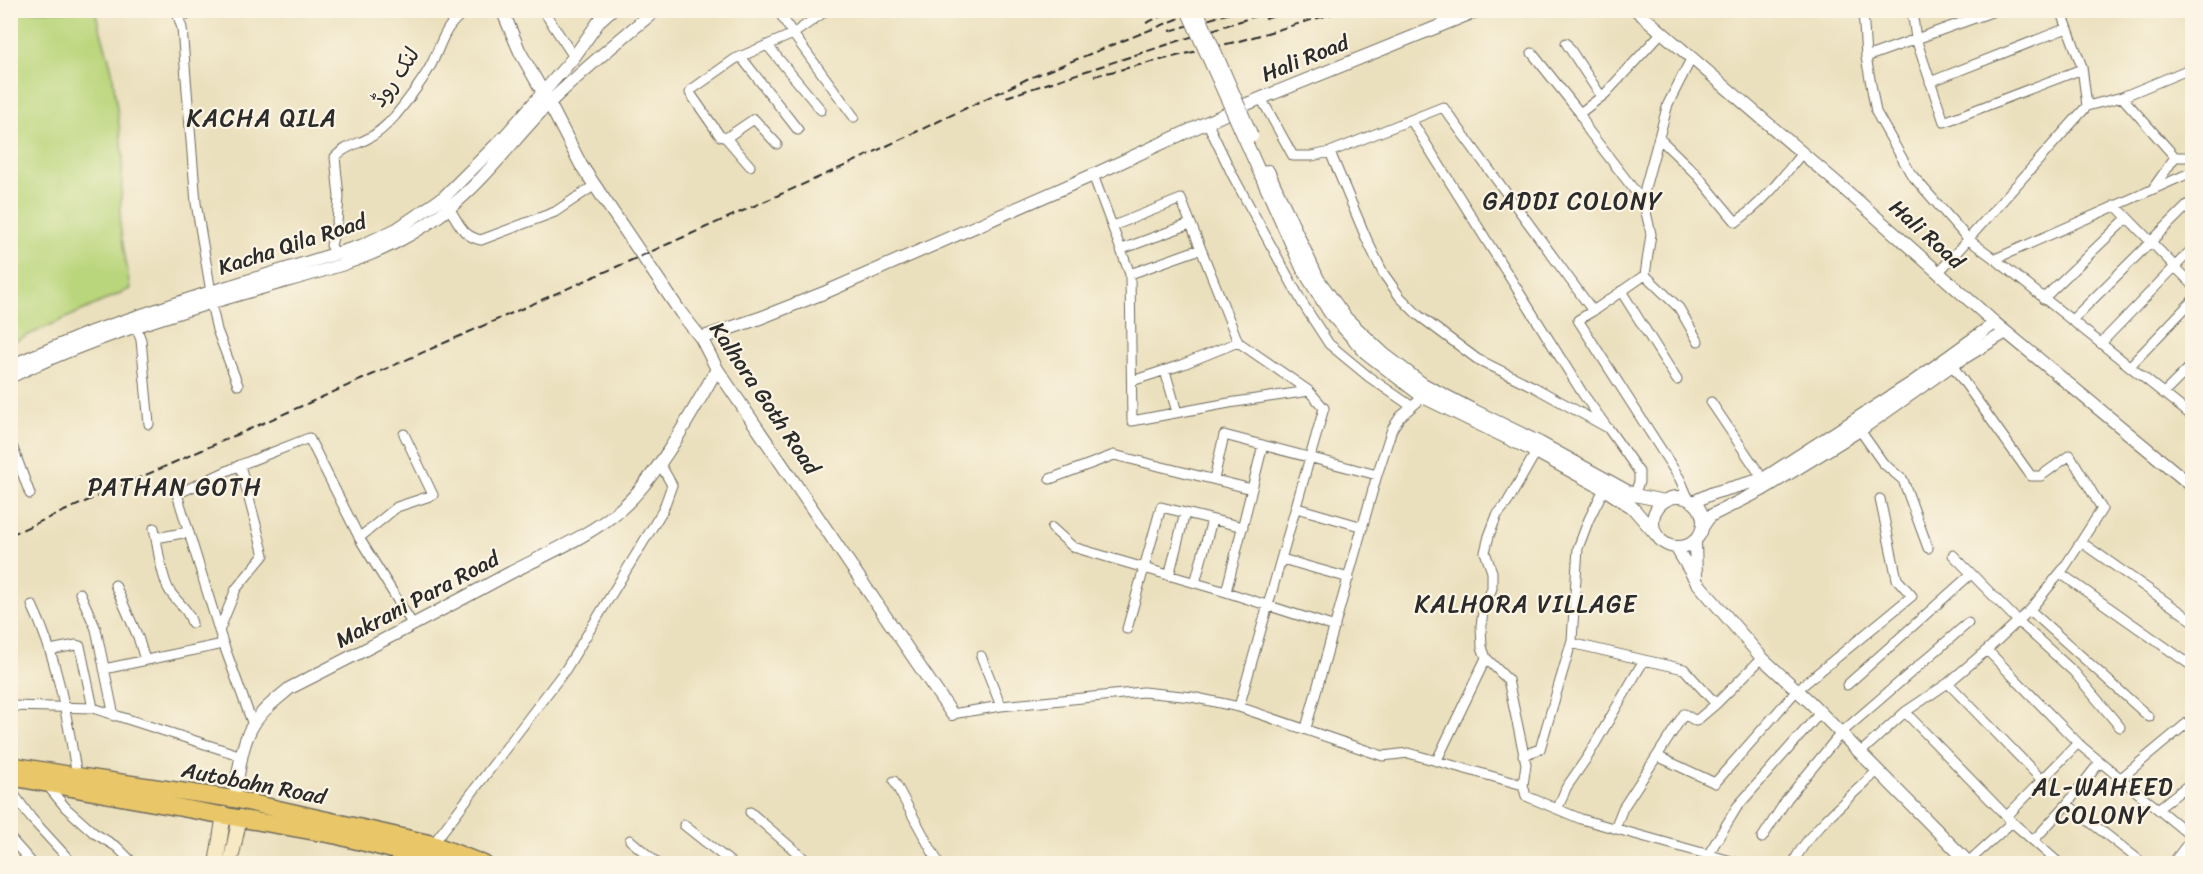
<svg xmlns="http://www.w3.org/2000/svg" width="2203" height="874" viewBox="0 0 2203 874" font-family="Sriracha,'Playpen Sans Arabic',sans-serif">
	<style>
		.green { fill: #bad67c; stroke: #728054; stroke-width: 1.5 }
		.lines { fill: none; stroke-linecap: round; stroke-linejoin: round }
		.minor-casing { stroke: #6e6a5e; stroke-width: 11 }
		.tertiary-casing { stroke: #6e6a5e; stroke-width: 14 }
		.secondary-casing { stroke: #6e6a5e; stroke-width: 16 }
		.trunk-casing { stroke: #6e6a5e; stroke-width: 19 }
		.minor { stroke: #fff; stroke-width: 9 }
		.tertiary { stroke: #fff; stroke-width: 12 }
		.secondary { stroke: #f6e9c3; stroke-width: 14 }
		.trunk { stroke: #e9c769; stroke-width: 16 }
		.rail { stroke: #2b2b2b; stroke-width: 2; stroke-dasharray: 9 4.5; stroke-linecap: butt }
		.tertiary-bridge-casing { stroke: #6e6a5e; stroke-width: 14; stroke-linecap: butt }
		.tertiary-bridge { stroke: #fff; stroke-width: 12 }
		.labels { text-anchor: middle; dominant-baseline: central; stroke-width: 4.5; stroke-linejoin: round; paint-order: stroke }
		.street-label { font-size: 22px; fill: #2b2b2b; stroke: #fcf5e5 }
		.neighbourhood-label { font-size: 24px; letter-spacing: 1.5px; fill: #2b2b2b; stroke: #fcf5e5 }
	</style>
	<rect width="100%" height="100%" fill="#fcf5e5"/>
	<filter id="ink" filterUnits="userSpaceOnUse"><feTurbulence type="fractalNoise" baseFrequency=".0167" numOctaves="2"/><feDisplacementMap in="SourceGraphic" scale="12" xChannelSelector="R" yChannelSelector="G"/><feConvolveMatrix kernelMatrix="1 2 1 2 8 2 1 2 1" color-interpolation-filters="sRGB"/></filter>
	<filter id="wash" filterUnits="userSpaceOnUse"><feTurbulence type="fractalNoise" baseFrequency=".008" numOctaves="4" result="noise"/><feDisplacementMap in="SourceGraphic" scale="24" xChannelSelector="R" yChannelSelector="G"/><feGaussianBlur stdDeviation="1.35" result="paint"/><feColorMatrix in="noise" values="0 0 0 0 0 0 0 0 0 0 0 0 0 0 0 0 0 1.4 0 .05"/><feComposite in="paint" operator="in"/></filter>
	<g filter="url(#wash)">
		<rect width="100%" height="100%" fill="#ebe0bd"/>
		<path class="green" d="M10 11H95L112 70 123 155 120 225 130 289 11 343Z"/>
	</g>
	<g filter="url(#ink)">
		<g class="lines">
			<g class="minor-casing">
				<path id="minor" d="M176 10 182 28 196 203 211 292
					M543 10 574 57
					M827 10 793 34 854 117
					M1863 10 1866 57 1876 112 1911 174 1969 240 1995 259
					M1912 10 1916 39 1944 122 2082 69
					M2061 10 2082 67 2087 106
					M178 14H188L194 10
					M1566 43 1601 96
					M767 45 821 110
					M1532 53 1580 113
					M741 57 798 130
					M1866 57 1997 10
					M1930 82 2067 28
					M2122 97 2175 157H2192
					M1261 98 1293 156H1312L1330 152 1443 107 1593 311 1645 275 1651 234 1645 208V188L1668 104 1691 59
					M1411 120 1583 394 1606 426
					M1207 122 1233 176 1303 304 1329 344 1369 377 1411 406
					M726 138 754 119 777 144
					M1659 138 1697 175 1736 222C1765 201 1780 180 1802 153
					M1330 152 1367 240 1383 273 1400 297 1418 315 1477 359 1534 387 1608 428 1639 472V482L1634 495
					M750 166 726 138 720 136 690 93 691 90 735 59 793 34 778 10
					M2192 172 1995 259 2192 416
					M1093 175 1130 274 1132 421 1229 403 1309 391
					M2154 187 2175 157
					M1645 204 1588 130 1580 113 1605 94 1662 32
					M2115 205 2192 284
					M449 208C459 223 462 236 481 240L555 212 595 185
					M1113 226 1181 199 1238 342 1309 391 1324 408 1239 707
					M1122 249 1190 224
					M335 254 331 245 337 222 339 197 335 157C344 147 355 145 367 139 376 135 388 124 395 116 408 100 423 81 432 63 443 40 444 26 467 10
					M1939 272 2087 106 2122 97 2192 68
					M1130 274 1200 249
					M1645 275 1679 308 1698 341
					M1621 291 1677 380
					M2043 299 2127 218
					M211 303 217 330 238 385
					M1593 311 1578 320 1680 479 1689 500
					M2073 319 2192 201
					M136 326 141 340 149 424
					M2102 342 2192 249
					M1952 365 2031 476H2041L2070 455 2102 509 2064 568 2030 610 1987 650
					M2130 366 2192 301
					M1165 371 1177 412
					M1132 381 1181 365 1238 342
					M2164 393 2192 365
					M1711 402 1763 479
					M1857 426 1883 463 1903 480 1928 548
					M10 440 30 494
					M1050 479 1114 455 1252 489
					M1214 479 1224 435 1377 475
					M1297 508 1363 527
					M154 528C158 547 160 571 168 588 175 602 187 606 192 623
					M1052 528 1073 547 1226 592 1335 627
					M156 538 188 532
					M359 538 397 507 433 495 404 434
					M2081 542 2192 620
					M1953 555 2018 621 2074 672 2120 727
					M1282 559 1349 578
					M2060 573 2192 666
					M1169 576 1185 513
					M1195 583 1212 520
					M115 585 138 637 145 660
					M1226 592 1263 445
					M80 593 96 629 114 716
					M32 605C58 659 67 718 77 776
					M2030 610 2149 717
					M1127 629 1161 507 1243 527
					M219 631 236 589 264 555 240 465
					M1571 643 1644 660
					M50 650 76 645 80 646 93 708
					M981 656 1001 706
					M104 669 223 644
					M1948 683 2042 780
					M1847 685 1971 574
					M10 706 93 708 242 756
					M1905 712 2012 822 2060 864
					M952 714 1001 706 1143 692 1192 697 1239 707 1383 756 1408 753 1523 785 1526 764 1508 680 1486 658 1482 647 1481 626 1483 612 1492 588V572L1485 552 1489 536 1497 515 1507 503 1536 452
					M253 725 222 640 177 494 240 465 309 438 361 541 413 625
					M1306 728 1377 475 1392 429 1400 417 1423 397
					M1860 753 1905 712 1948 683 1987 650 2081 746 2192 837
					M1523 755 1540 749 1572 640 1578 548 1589 519 1604 489
					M1657 756 1684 714 1696 721 1716 704
					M1437 760 1486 658
					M2121 778 2192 719
					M894 781 939 864
					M47 785 66 808 94 833 117 847 134 864
					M1523 785 1526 796 1581 819 1742 864
					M10 789 31 818 73 864
					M2067 804 2144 864
					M1558 808 1566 788 1588 756 1644 660 1684 669 1716 704 1762 658
					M2159 808 2192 782
					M750 812 808 862
					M2007 816 2078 743
					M684 825 733 864
					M1615 828 1623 808 1657 756 1715 783 1797 690 1912 596 1897 579 1880 499
					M10 838 33 864
					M1762 838 1787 799 1841 733 1968 623
					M630 840 658 864
					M2034 840 2067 804 2100 762
					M433 844 566 669 663 510 672 485 659 462
					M1708 855 1737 807 1820 713
					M1968 862 2012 822
					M1793 864C1807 831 1851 797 1877 771
					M2172 864 2192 838"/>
			</g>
			<g class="tertiary-casing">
				<path id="tertiary" d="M502 10 520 52 549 103 581 165 681 313 701 338 717 369 952 714
					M1636 10 1858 201 1995 323 2192 486
					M1251 153 1302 268 1330 313 1366 353 1423 397 1536 452 1604 489 1632 507 1659 538
					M1268 171 1318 279 1346 318 1384 354 1423 384 1471 409 1540 443 1634 495 1665 501
					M701 338 760 318 826 292 1093 175 1247 104 1479 10
					M10 366 91 332 211 292 361 246 397 229 444 197 505 136 574 57 600 20 611 10
					M10 377C90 338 174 313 258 289 306 275 356 264 400 240 417 231 434 220 449 208 487 178 515 137 549 103 583 70 619 40 656 10
					M1653 522a25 25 0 1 1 50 0a25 25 0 1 1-50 0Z
					M1693 502 1713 493 1763 479 1912 383 1995 323
					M1703 526 1710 516 1762 490 1860 430 1952 365 2006 332
					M1695 541 1696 578
					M1676 547 1696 581 1762 658 1811 703 1970 864
					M234 799C239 775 240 746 253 725 262 710 277 699 290 688 363 651 436 613 508 574 546 554 590 536 622 508 659 475 692 412 717 369"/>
			</g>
			<g class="secondary-casing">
				<path id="secondary" d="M216 864 224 814
					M230 864 240 817"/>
			</g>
			<g class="trunk-casing">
				<path id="trunk" d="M10 765 77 776 234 799 433 844 484 864
					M10 777 338 836 447 864"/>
			</g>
			<use href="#minor" class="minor"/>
			<use href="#tertiary" class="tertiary"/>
			<use href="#secondary" class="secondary"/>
			<use href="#trunk" class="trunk"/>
			<path class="rail" d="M1265 19 1294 10
				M1146 23 1176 10
				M1170 31 1240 10
				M1094 76 1239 41 1346 10
				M1006 97 1274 10
				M10 535 849 164 1027 79 1200 10"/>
			<g class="tertiary-bridge-casing">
				<path id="tertiary-bridge" d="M1187 10 1251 153
					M1197 10 1252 136"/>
			</g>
			<use href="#tertiary-bridge" class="tertiary-bridge"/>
		</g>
	</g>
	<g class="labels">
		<g class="street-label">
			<text transform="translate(1305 58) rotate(-22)">Hali Road</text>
			<text transform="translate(395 77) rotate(-55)">لنک روڈ</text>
			<text transform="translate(1927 234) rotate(42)">Hali Road</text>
			<text transform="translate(292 244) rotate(-18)">Kacha Qila Road</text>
			<text transform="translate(765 398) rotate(56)">Kalhora Goth Road</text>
			<text transform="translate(417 599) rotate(-28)">Makrani Para Road</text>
			<text transform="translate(254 783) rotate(11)">Autobahn Road</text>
		</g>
		<g class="neighbourhood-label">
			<text x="262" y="118">KACHA QILA</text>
			<text x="1573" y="201">GADDI COLONY</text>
			<text x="175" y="487">PATHAN GOTH</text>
			<text x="1526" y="604">KALHORA VILLAGE</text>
			<text x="2103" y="787">AL-WAHEED<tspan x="2103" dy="28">COLONY</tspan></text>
		</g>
	</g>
	<rect width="2203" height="874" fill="none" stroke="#fcf5e5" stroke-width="36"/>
</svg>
